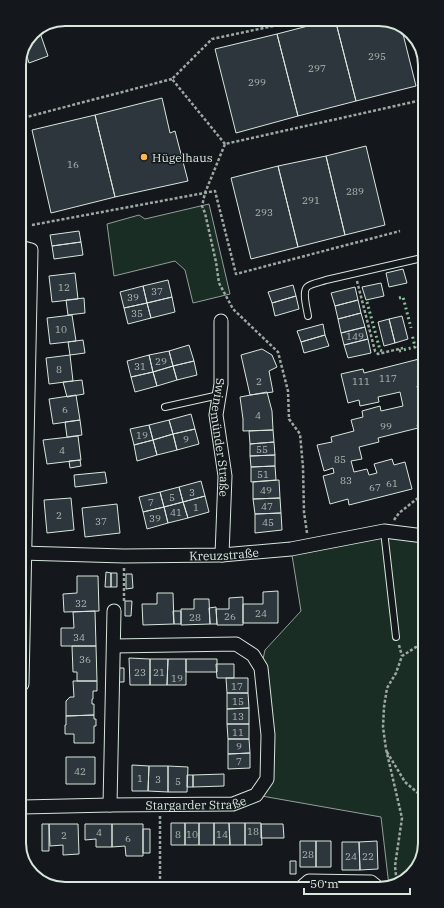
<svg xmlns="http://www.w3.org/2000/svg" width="444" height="908" viewBox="0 0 444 908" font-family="'IBM Plex Serif',serif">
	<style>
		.green { fill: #1a2d24; stroke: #939e99 }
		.building { fill: #2c363c; stroke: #d8e6dc }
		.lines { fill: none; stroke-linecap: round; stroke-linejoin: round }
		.lane-casing { stroke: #d8e6dc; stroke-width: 8 }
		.street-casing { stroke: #d8e6dc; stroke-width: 15 }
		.path { stroke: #9da8a2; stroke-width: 2.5; stroke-dasharray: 3 2; stroke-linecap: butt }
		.lane { stroke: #14181c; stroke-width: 6 }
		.street { stroke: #14181c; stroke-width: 13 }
		.hedge { stroke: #8ac095; stroke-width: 3; stroke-dasharray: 2 3; stroke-linecap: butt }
		.poi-dot { fill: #ffb74d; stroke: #14181c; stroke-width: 1.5 }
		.labels { text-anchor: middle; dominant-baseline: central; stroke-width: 3; stroke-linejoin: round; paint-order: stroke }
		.number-label { font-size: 10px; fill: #adbab4 }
		.poi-label { font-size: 12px; fill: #d8e6dc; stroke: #14181c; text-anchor: start }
		.street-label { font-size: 12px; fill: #d8e6dc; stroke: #14181c }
		.rim { fill: none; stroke: #d8e6dc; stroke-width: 2 }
	</style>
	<rect width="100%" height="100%" fill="#14181c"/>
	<path class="green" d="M209 204 230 294 193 303 185 270 175 261 114 276 107 224 139 215 145 219Z
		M384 531 424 536 425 843 417 869 396 886H389L381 817 256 795 267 779 261 668 265 650 301 611 291 549Z"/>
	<path class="building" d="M335 19 356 101 298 116 277 34Z
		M335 19H382L401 26 416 86 356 101Z
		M39 30 48 56 29 63 26 53 23 54 33 32Z
		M277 34 298 116 236 133 215 49Z
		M162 98 170 133 175 131 188 181 115 197 95 115Z
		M95 115 115 197 51 213 32 130Z
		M366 146 385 225 345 235 326 156Z
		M326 156 345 235 298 247 278 166Z
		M278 166 298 247 251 259 231 178Z
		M79 231 81 242 52 246 50 235Z
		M81 242 83 255 54 259 52 246Z
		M403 269 407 283 389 287 386 273Z
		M75 273 78 299 52 302 49 276Z
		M168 280 172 297 147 303 143 286Z
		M381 283 384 296 366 300 362 287Z
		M293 285 296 296 272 303 268 292Z
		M143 286 147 303 124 308 120 292Z
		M355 287 358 300 335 306 331 293Z
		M296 296 299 309 275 316 272 303Z
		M172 297 175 312 151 318 147 303Z
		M84 298 85 313 68 315 66 300Z
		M358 300 361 313 338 319 335 306Z
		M147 303 151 318 128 324 124 308Z
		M20 304H24L23 320 20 319Z
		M361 313 365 327 341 333 338 319Z
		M72 315 76 341 50 344 47 318Z
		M402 316 408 339 395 343 389 319Z
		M389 319 395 343 384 346 378 322Z
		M323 324 325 335 301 342 297 331Z
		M365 327 368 339 344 345 341 333Z
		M325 335 329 346 304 353 301 342Z
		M368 339 371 353 348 358 344 345Z
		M83 340 85 353 70 355 68 342Z
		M189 345 194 361 173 366 169 351Z
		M262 349 272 355 277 367 269 371 273 392 250 395 241 355Z
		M169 351 173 366 153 372 149 355Z
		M70 355 73 381 49 384 46 358Z
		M149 355 153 372 131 377 127 361Z
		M423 358V384L417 386 420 397H423V423L417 425 418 428 378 438 379 442 359 447 362 459 351 461 354 472 367 469 369 475 377 473 374 464 392 459 394 465 405 462 412 489 349 505 348 499 330 504 323 476 334 473 333 468 324 471 317 445 332 442 331 437 354 431 351 420 363 417 362 411 380 406 381 411 403 406 400 392 378 397 379 402 360 406 359 400 348 403 341 374 363 369 364 373Z
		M194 361 197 375 177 380 173 366Z
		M173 366 177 380 157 386 153 372Z
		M153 372 157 386 135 392 131 377Z
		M82 380 84 394 67 397 63 382Z
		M267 392 272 411 273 430 243 431V419L240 397Z
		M76 395 80 420 53 424 49 399Z
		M191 414 195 429 173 434 169 420Z
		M80 420 82 435 67 437 65 422Z
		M169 420 173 434 153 440 149 425Z
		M149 425 153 440 134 445 130 429Z
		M195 429 199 444 177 450 173 434Z
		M273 430 274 442 250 444 249 431Z
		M173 434 177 450 157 455 153 440Z
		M78 436 81 460 47 464 43 440Z
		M153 440 157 455 137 461 134 445Z
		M274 442 275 455 250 456V444Z
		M275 455V466L251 467 250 456Z
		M80 460 81 466 70 468 69 461Z
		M275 466 276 480 251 482V467Z
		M105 472 107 483 75 487 74 475Z
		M279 480 280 498 253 499V482Z
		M201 481 205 496 183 502 179 487Z
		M179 487 183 502 164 507 160 492Z
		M160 492 164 507 143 512 139 497Z
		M205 496 209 512 188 518 183 502Z
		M71 498 74 530 47 533 44 500Z
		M280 498 281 513 255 514 253 499Z
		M183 502 188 518 168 523 164 507Z
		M117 504 120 533 85 537 82 508Z
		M164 507 168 523 147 529 143 512Z
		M281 513 282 530 255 533V514Z
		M106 572 111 573V587H105Z
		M111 573H117V587H111Z
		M126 574H132L133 588 126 589Z
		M77 576H98L99 611 64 612 63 594 77 593Z
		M278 591V623H243V604H263V592Z
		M157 593H173L174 624 143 625 142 604H157Z
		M243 597V625H217L216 609H229V598Z
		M194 599H209L210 624 181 625V609H194Z
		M125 601H132L131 616H125Z
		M216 607 217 624H210L209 608Z
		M95 611 96 646H61V628H74L73 612Z
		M173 611H181V624H174Z
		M72 646H96L97 681H77V672H73Z
		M129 658 150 659V685H130Z
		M150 659H168L167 685H150Z
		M168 659H186V685H167Z
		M186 659H217V672H186Z
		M216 664H234V678H217Z
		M118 668H124V682H118Z
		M226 678H248V693H227Z
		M73 681H97V691H93V699H92V704H94V715L66 716V701L70 697H74Z
		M227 693H248L249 708 227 709Z
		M249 708V724H227V709Z
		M94 715V719H96V726H94V743H74V734H65V725H66V716Z
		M227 724H249V739H228Z
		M228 739H249L250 753 228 754Z
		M250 753V768L228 769V754Z
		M66 757H95V784H66Z
		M132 765 149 766 148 791H132Z
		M149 766H168V792L148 791Z
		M168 766 188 767 187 792H168Z
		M224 774V786L193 787V775Z
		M187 775H193V787H187Z
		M171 823H185V845H171Z
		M185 823H199V845H185Z
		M199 823H214V845H199Z
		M214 823H229L230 845H214Z
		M229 823H245V845H230Z
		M245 823H261L262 845H245Z
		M42 824H49V851H42Z
		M49 824H78L79 854 63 855V845L50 846Z
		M85 824H112V847H96V839L85 840Z
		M112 824H143V856H126L125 846 112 847Z
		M261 824H283L284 838H261Z
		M143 829H150V853H143Z
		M300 841H316V867H300Z
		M316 841H331V867H316Z
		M377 841 378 869 360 870 359 842Z
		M342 842H359L360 870H342Z
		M290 861H296V874H290Z"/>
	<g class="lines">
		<g class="lane-casing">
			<path id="lane" d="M308 316C307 309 302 292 307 287 312 283 321 282 326 280L422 258
				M165 407 219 395
				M384 531 396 637"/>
		</g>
		<g class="street-casing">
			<g id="street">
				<path d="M20 247 31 250 22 684"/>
				<path id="s1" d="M221 321V384L216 415 225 476 222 555"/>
				<path id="s2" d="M21 553 124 556 222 555 291 549 384 531 424 536"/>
				<path d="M110 805 114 611"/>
				<path id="s3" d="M22 807 110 805 233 804 256 795 267 779 268 735 261 668 253 655 236 644 114 646"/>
				<path d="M302 887 309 881 371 882 376 886"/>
			</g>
		</g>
		<path class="path" d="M19 119 172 79
			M225 144 172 79 212 39 306 19
			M32 225 215 191 236 274 400 231
			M357 281 375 351 378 354 403 348
			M394 520 399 513 423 494
			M307 533 304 512 303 467 300 434 289 419 288 391 278 352 233 309 219 283 216 262 205 213 202 206 205 193 225 144 422 100
			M124 601V568
			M399 645 402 656
			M387 752 405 782 425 799
			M160 816V888
			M397 885 395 866 402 818 386 749 383 727 384 707 387 688 396 673 402 656 424 642"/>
		<use href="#lane" class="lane"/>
		<use href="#street" class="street"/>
		<path class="hedge" d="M399 298 403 297 411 328
			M367 302 380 350 382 351
			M399 351 415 347 412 334"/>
	</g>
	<circle class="poi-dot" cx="144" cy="157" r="4"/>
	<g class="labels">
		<g class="number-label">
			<text x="377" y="56">295</text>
			<text x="317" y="68">297</text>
			<text x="257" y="82">299</text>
			<text x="73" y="164">16</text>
			<text x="355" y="191">289</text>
			<text x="311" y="200">291</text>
			<text x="264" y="212">293</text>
			<text x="64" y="287">12</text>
			<text x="157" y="291">37</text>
			<text x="133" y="297">39</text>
			<text x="137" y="313">35</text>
			<text x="61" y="329">10</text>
			<text x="355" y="336">149</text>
			<text x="161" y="361">29</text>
			<text x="140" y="366">31</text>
			<text x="59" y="369">8</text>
			<text x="388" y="378">117</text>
			<text x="259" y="381">2</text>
			<text x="361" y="381">111</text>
			<text x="65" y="409">6</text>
			<text x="258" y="415">4</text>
			<text x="386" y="426">99</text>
			<text x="142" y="435">19</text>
			<text x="186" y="439">9</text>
			<text x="262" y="449">55</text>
			<text x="62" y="450">4</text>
			<text x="340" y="459">85</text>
			<text x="263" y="474">51</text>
			<text x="346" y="480">83</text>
			<text x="392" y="483">61</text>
			<text x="375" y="487">67</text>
			<text x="266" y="490">49</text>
			<text x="192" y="492">3</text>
			<text x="172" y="497">5</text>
			<text x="151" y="502">7</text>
			<text x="267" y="506">47</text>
			<text x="196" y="507">1</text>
			<text x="176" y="512">41</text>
			<text x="59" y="515">2</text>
			<text x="155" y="518">39</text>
			<text x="101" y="521">37</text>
			<text x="268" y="522">45</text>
			<text x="81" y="603">32</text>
			<text x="261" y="613">24</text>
			<text x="230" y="616">26</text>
			<text x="195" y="617">28</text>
			<text x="79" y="637">34</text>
			<text x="85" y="659">36</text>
			<text x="140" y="672">23</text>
			<text x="159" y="672">21</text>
			<text x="177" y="678">19</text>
			<text x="237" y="686">17</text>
			<text x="238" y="701">15</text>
			<text x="238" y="716">13</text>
			<text x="238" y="732">11</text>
			<text x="239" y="746">9</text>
			<text x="239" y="761">7</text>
			<text x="80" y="771">42</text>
			<text x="140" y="778">1</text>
			<text x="158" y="779">3</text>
			<text x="178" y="781">5</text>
			<text x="253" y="831">18</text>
			<text x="99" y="832">4</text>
			<text x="178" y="834">8</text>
			<text x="192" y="834">10</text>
			<text x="222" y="834">14</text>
			<text x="64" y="835">2</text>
			<text x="128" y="838">6</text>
			<text x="308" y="854">28</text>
			<text x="351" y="856">24</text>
			<text x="368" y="856">22</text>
		</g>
		<g class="poi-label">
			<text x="152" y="157">Hügelhaus</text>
		</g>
		<g class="street-label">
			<text stroke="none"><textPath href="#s1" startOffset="117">Swinemünder Straße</textPath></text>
			<text stroke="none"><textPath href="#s2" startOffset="203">Kreuzstraße</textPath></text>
			<text stroke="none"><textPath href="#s3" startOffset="174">Stargarder Straße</textPath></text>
		</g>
	</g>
	<path d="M0 0H444V908H0ZM65 26H379A39 39 0 0 1 418 65V843A39 39 0 0 1 379 882H65A39 39 0 0 1 26 843V65A39 39 0 0 1 65 26Z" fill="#14181c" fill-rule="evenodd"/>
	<path class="rim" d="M65 26H379A39 39 0 0 1 418 65V843A39 39 0 0 1 379 882H65A39 39 0 0 1 26 843V65A39 39 0 0 1 65 26Z"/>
	<path d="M304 888v6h106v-6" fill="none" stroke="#d8e6dc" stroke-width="2"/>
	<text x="310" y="888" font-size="12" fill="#d8e6dc" stroke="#14181c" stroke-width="3" paint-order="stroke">50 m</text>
</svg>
